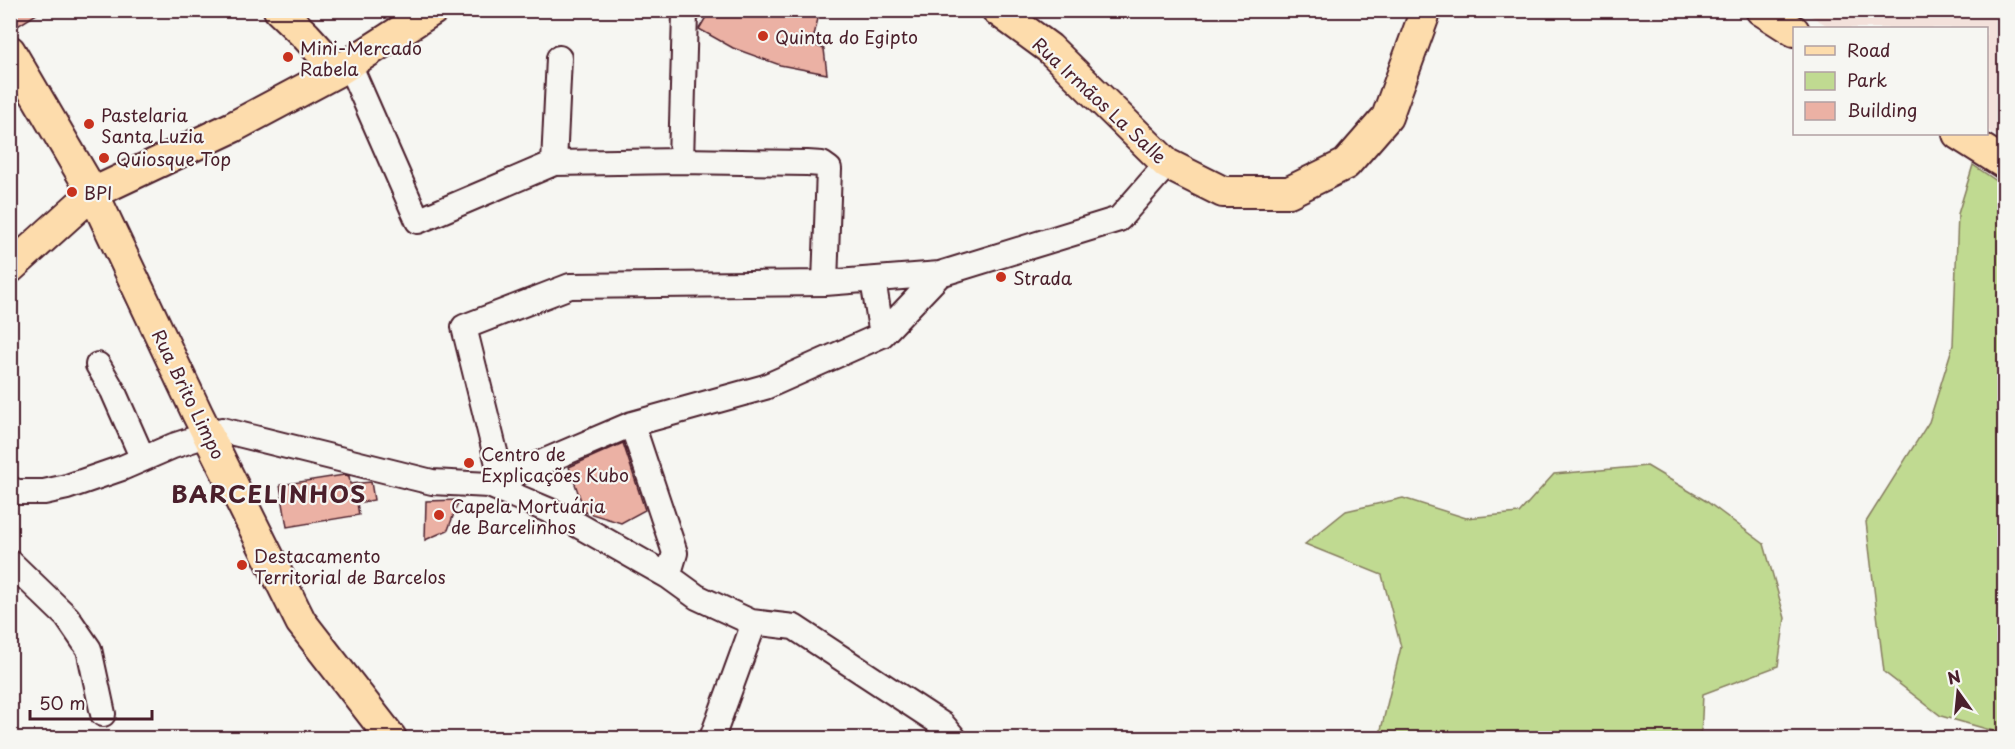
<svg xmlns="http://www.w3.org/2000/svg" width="2015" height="749" viewBox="0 0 2015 749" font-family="'Playpen Sans',sans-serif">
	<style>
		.built { fill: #f3e1db }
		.green { fill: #c0da91; stroke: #857c5e; stroke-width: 1.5 }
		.building { fill: #ebb1a4; stroke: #4a1f2b; stroke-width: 1.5 }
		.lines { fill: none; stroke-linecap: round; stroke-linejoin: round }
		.minor-casing { stroke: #4a1f2b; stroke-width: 28 }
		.major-casing { stroke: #4a1f2b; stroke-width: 34 }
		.minor { stroke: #f6f6f2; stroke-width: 24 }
		.major { stroke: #fddcac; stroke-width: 30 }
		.poi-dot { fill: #c8321e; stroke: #f6f6f2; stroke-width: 2 }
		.labels { text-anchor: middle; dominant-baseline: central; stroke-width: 4.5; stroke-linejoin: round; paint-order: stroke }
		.poi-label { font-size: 18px; fill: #4a1f2b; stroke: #f6f6f2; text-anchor: start }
		.street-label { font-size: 18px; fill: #4a1f2b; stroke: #f6f6f2 }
		.district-label { font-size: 24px; font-weight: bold; letter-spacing: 1.5px; fill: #4a1f2b; stroke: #f6f6f2 }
	</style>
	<rect width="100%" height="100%" fill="#f6f6f2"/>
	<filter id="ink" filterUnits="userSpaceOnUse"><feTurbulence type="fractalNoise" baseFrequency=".0167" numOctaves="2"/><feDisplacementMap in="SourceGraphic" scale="12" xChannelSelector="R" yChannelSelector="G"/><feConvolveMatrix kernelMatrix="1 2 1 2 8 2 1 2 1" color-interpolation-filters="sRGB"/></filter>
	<g filter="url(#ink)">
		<path class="built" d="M1803 11H2004V141L1987 130 1986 28H1831Z"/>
		<path class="green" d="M1973 165 2004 186V734L1941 716 1884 672 1866 522 1929 422 1953 345 1958 214Z
			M1647 466 1706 501 1764 544 1785 618 1778 666 1703 694 1701 738H1379L1401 647 1382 575 1305 544 1346 511 1403 498 1466 518 1519 513 1554 474Z"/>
		<path class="building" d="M10 10H43L10 31Z
			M710 10H820L812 44 824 49 827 74 780 65 733 48 699 29Z
			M623 443 645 510 621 523 585 512 569 467Z
			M344 475 349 476 350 484 371 482 374 500 357 503 359 515 287 527 280 485Z
			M459 500 448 530 425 540 426 501Z"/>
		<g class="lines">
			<g class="minor-casing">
				<path id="minor" d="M349 64 418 221 554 163
					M681 161 685 13
					M873 280 882 335
					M825 283 940 274
					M98 365 113 391 143 459
					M632 424 675 553 668 576
					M502 480 464 327 570 286 825 283 829 169 822 164 807 163 681 161 554 163 559 58
					M489 485 562 516 668 576 697 597 751 622 794 627 943 725 954 738
					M10 489 18 492H44L67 487 122 468 173 446 222 430 432 482 489 485 632 424 765 387 882 335 940 274 1119 219 1167 164
					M10 562 67 617 89 649 103 714
					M712 738 754 623"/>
			</g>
			<g class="major-casing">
				<path id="major" d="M279 10 306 36 338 71
					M997 10 1049 48 1167 164 1223 192H1289L1346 164 1387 117 1426 10
					M1761 10 1794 31
					M10 51 93 193 197 413 301 622 391 738
					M1958 134 2004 163
					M10 268 93 193 233 127 338 71 433 10"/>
			</g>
			<use href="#minor" class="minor"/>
			<use href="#major" class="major"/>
		</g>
	</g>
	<g class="poi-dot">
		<circle cx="763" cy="36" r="6"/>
		<circle cx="288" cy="57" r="6"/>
		<circle cx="89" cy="124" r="6"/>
		<circle cx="104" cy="158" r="6"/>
		<circle cx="72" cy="192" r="6"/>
		<circle cx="1001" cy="277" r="6"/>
		<circle cx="469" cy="463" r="6"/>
		<circle cx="439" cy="515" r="6"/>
		<circle cx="242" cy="565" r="6"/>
	</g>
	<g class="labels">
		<g class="poi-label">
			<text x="775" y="36">Quinta do Egipto</text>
			<text x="300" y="47">Mini-Mercado<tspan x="300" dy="21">Rabela</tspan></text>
			<text x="101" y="114">Pastelaria<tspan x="101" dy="21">Santa Luzia</tspan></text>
			<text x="116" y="158">Quiosque Top</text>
			<text x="84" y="192">BPI</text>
			<text x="1013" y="277">Strada</text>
			<text x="481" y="453">Centro de<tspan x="481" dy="21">Explicações Kubo</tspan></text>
			<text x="451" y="505">Capela Mortuária<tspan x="451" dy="21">de Barcelinhos</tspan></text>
			<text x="254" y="555">Destacamento<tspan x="254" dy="21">Territorial de Barcelos</tspan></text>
		</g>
		<g class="street-label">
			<text transform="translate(1100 100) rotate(43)">Rua Irmãos La Salle</text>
			<text transform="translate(189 394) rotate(64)">Rua Brito Limpo</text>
		</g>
		<g class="district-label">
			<text x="269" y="493">BARCELINHOS</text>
		</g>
	</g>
	<rect width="2015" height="749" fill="none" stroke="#f6f6f2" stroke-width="36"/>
	<rect x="18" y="18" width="1979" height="713" fill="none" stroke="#4a1f2b" stroke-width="2" filter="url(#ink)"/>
	<rect x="1793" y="27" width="195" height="108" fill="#f6f6f2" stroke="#b1a0a2" stroke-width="1.5"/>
	<rect x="1805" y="46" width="30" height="9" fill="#fddcac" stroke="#b1a0a2" stroke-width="1.5"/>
	<text x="1847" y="57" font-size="18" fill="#4a1f2b">Road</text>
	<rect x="1805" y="72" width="30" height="18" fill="#c0da91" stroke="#b1a0a2" stroke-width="1.5"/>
	<text x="1847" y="87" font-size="18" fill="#4a1f2b">Park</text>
	<rect x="1805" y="102" width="30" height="18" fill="#ebb1a4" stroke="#b1a0a2" stroke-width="1.5"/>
	<text x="1847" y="117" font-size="18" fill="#4a1f2b">Building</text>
	<g transform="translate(1958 692) rotate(345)" stroke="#f6f6f2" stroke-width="4.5" paint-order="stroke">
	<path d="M0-4.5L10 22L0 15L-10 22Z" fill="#4a1f2b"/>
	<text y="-9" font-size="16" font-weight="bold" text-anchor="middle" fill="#4a1f2b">N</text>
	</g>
	<path d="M30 710v9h122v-9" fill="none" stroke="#4a1f2b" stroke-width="3"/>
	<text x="39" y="710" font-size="18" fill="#4a1f2b" stroke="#f6f6f2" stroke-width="4.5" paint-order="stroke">50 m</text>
</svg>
